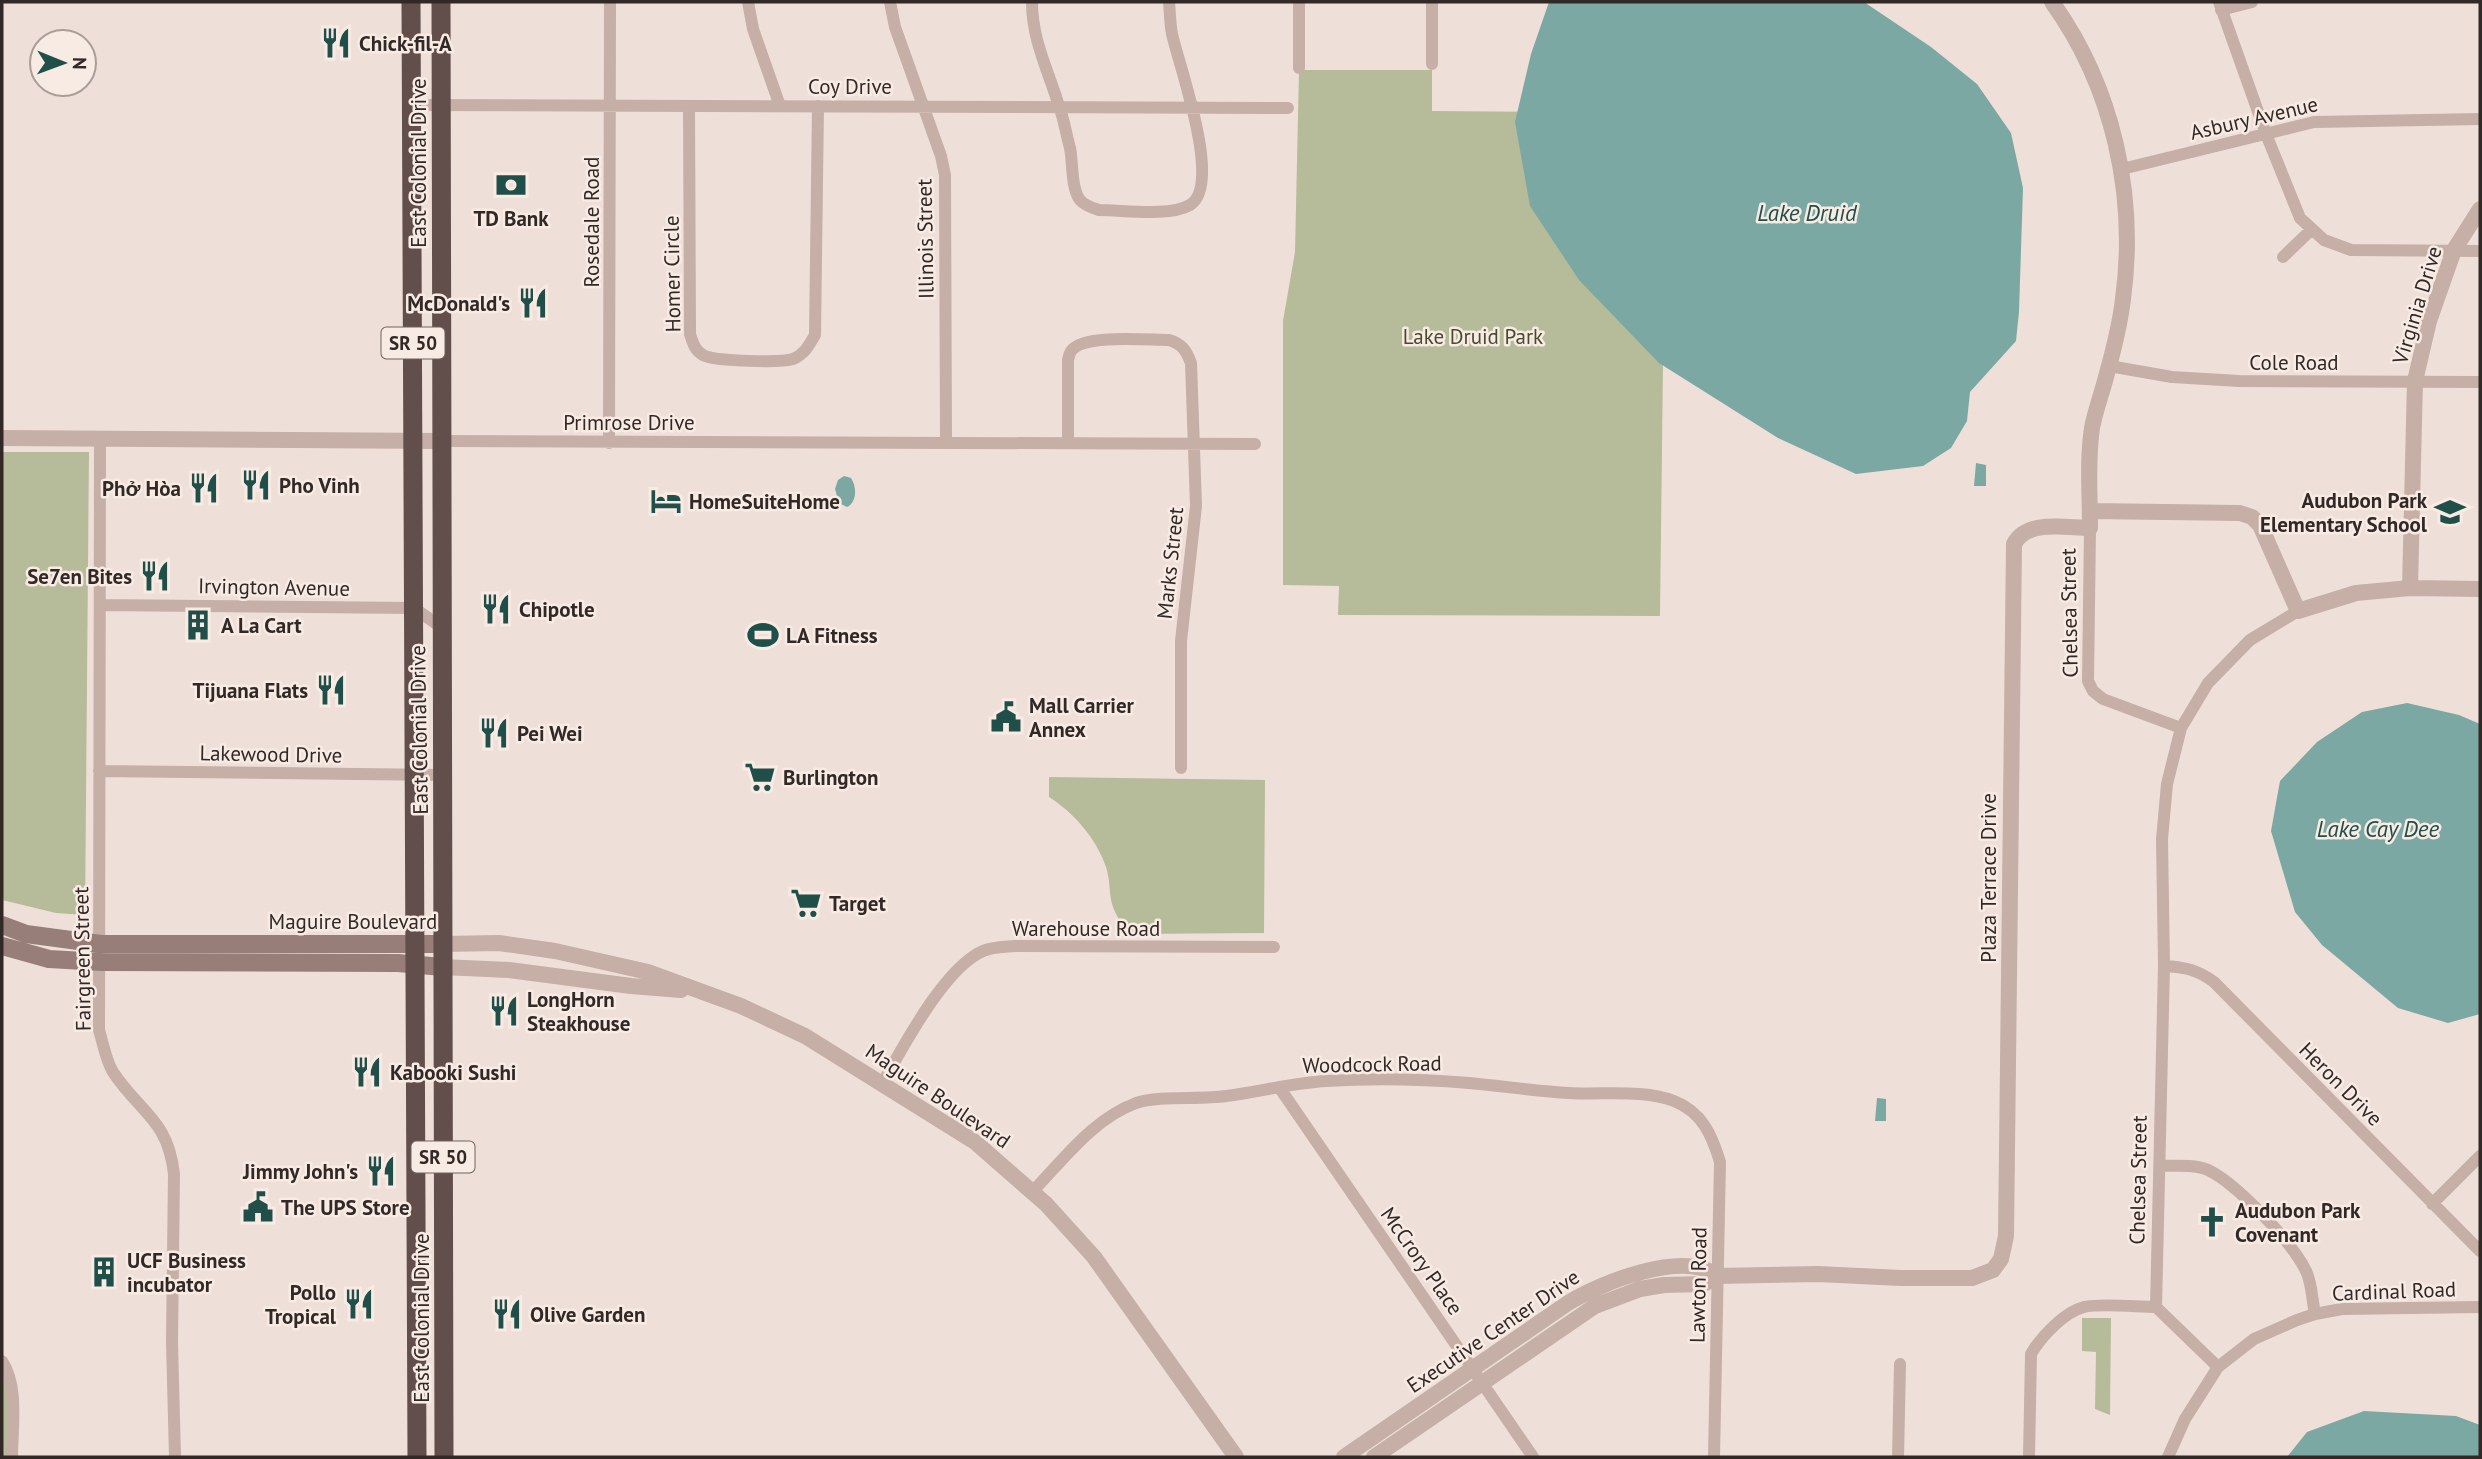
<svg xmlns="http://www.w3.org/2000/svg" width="2482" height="1459" viewBox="0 0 2482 1459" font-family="'PT Sans',sans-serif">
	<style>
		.green { fill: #b6bb9a }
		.water { fill: #7ba8a2 }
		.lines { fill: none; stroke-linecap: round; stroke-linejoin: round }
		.minor { stroke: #c5afa6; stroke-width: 12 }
		.tertiary { stroke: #c5afa6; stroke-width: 16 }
		.secondary { stroke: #987e78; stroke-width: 18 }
		.trunk { stroke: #624f4b; stroke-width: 19 }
		.labels { text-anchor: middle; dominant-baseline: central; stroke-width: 5; stroke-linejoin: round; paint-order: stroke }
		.shield { fill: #f7ebe4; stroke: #6d625f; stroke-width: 2 }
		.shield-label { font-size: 19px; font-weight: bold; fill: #322826 }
		.poi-label { font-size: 21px; font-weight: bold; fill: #322826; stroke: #f7ebe4; text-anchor: start }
		.street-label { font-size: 21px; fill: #322826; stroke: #f7ebe4 }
		.park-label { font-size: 21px; fill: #474d2c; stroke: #f7ebe4 }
		.water-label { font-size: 23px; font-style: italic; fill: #204f4a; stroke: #f7ebe4 }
	</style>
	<rect width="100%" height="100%" fill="#eee0d9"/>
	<path class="green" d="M1299 70H1432V111L1666 113 1660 616 1338 615 1339 586 1283 585V321L1295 252Z
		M2 452H89L85 915 56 913 2 900Z
		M1049 777 1265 780 1264 933 1127 934C1122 924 1115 914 1112 904 1109 892 1110 879 1106 867 1096 838 1074 813 1049 797Z
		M2082 1318H2111L2110 1415 2095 1409 2096 1352 2082 1351Z
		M2 1368 8 1378 10 1457H2Z"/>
	<path class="water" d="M1549 2H1864L1931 47 1977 84 2011 133 2023 188 2019 312 2016 341 1970 392 1967 421 1951 448 1923 466 1856 474 1778 438 1659 363 1579 280 1530 206 1515 122 1531 54Z
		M1976 463 1986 465V486H1974Z
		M844 476 851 478C857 487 857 502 847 507L839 503 835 489 838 480Z
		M2407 703 2459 715 2480 724V1014L2448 1023 2398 1008 2322 945 2295 912 2271 831 2280 781 2317 742 2362 712Z
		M1877 1098 1886 1099V1121H1875Z
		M2364 1411 2456 1416 2480 1425V1457H2287L2307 1432Z"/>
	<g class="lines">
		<path class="minor" d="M748 2 753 29 780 106
			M890 2 895 27 941 156 945 175 946 442
			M1032 2C1032 40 1048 70 1059 106 1064 119 1066 134 1070 148 1073 163 1071 188 1080 200 1085 206 1093 208 1099 210 1124 210 1169 217 1190 205 1223 185 1179 66 1172 34 1170 24 1170 12 1169 2
			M1432 2V64
			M2219 2 2266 134 2300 218 2324 240 2351 250 2480 251
			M2221 10 2252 2
			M1299 68V2
			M412 105 1288 108
			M689 106 690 334C693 343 695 352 705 356 718 361 781 363 793 359 805 354 809 345 815 335L818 106
			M2122 169 2314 122 2480 119
			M2283 257 2312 229
			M2109 366 2172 377 2239 381 2480 382
			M100 439 99 1030C103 1043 106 1061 113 1072 140 1113 168 1119 174 1174L172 1342 175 1457
			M441 441 1255 444
			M609 443 610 2
			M1068 443V360C1069 357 1069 353 1072 350 1085 334 1148 340 1169 340 1182 344 1186 350 1191 363L1196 506 1181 641V768
			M2090 528 2088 681 2093 691 2103 699 2181 728
			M101 605 414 608 441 627
			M99 771 441 775
			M2164 966C2185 967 2198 970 2214 982L2480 1251
			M882 1084C903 1047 944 968 983 951 992 947 1005 947 1015 946L1274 947
			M1279 1087 1533 1457
			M2160 1166C2175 1166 2194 1164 2208 1170 2236 1183 2293 1243 2306 1271 2312 1283 2312 1300 2315 1314
			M1033 1191C1064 1159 1093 1119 1136 1103 1160 1095 1200 1100 1226 1096 1259 1092 1292 1083 1326 1081 1372 1078 1422 1079 1469 1083 1502 1086 1535 1091 1569 1093 1601 1095 1645 1089 1674 1101 1702 1112 1712 1135 1720 1162L1714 1457
			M2432 1204 2480 1156
			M2156 1307 2164 966 2162 839 2167 784 2181 728 2208 683 2250 640 2298 611
			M2 1361C19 1387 12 1427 12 1457
			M1898 1457 1900 1364
			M2029 1457 2031 1354C2041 1337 2064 1312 2084 1307 2101 1303 2138 1307 2156 1307L2218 1367
			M2168 1457 2185 1419 2218 1367 2254 1339 2297 1320 2315 1314 2342 1309 2480 1307"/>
		<path class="tertiary" d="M2 438 441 441
			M2090 511 2240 513 2252 517 2260 525 2298 611 2356 593 2410 588 2480 589
			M2410 588 2415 381 2429 321 2454 250 2480 209
			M443 944 499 943 555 951 648 972 741 1006 805 1036 975 1142 1046 1204 1094 1257 1236 1457
			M442 967 509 970 631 986 681 990
			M1344 1457 1568 1303C1600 1283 1684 1249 1717 1276L1818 1274 1901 1278H1972L1993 1270 2001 1259 2006 1236 2014 544C2027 519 2066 528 2090 528 2090 495 2087 461 2092 428 2095 411 2102 393 2106 377 2113 352 2120 325 2123 299 2137 195 2113 87 2052 2
			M1374 1457 1595 1306 1640 1289 1664 1285 1704 1284 1717 1276"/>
		<path class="secondary" d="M2 925 26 934 101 944H443
			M2 946 49 959 101 962 398 963 442 967"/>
		<path class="trunk" d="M411 2 417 1457
			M441 2 444 1457"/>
	</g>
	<defs>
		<g id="restaurant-bare" transform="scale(2.415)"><path d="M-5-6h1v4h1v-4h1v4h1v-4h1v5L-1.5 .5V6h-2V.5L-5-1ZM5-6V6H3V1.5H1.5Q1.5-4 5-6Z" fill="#204f4a" stroke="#f7ebe4" stroke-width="2.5" paint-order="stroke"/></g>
		<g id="bank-bare" transform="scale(2.415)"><path d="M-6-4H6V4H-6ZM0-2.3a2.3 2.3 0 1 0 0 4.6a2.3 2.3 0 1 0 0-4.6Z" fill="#204f4a" stroke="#f7ebe4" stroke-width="2.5" paint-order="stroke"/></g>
		<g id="hotel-bare" transform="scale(2.415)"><path d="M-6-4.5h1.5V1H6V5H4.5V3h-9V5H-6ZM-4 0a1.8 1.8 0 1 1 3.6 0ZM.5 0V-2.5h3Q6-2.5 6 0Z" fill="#204f4a" stroke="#f7ebe4" stroke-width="2.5" paint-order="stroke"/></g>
		<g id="school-bare" transform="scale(2.415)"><path d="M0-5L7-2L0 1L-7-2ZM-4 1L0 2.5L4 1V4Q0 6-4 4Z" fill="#204f4a" stroke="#f7ebe4" stroke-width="2.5" paint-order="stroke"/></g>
		<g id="building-bare" transform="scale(2.415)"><path d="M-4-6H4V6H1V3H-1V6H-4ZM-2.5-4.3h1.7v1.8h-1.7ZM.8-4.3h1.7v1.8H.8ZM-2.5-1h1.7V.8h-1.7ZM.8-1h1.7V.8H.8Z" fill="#204f4a" stroke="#f7ebe4" stroke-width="2.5" paint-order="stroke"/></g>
		<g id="stadium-bare" transform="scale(2.415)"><path d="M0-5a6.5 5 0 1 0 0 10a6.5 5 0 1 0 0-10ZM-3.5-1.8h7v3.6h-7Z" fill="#204f4a" stroke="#f7ebe4" stroke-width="2.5" paint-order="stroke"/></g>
		<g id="civic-bare" transform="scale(2.415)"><path d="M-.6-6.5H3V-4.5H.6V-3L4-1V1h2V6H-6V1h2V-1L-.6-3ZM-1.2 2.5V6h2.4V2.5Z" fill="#204f4a" stroke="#f7ebe4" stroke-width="2.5" paint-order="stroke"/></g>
		<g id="supermarket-bare" transform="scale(2.415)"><path d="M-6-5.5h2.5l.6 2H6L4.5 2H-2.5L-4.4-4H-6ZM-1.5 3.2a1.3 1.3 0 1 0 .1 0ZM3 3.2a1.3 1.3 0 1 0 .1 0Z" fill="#204f4a" stroke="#f7ebe4" stroke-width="2.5" paint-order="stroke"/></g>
		<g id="church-bare" transform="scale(2.415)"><path d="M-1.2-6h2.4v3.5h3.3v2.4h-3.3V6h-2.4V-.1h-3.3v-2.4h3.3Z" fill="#204f4a" stroke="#f7ebe4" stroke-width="2.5" paint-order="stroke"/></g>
	</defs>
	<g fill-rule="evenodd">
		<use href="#restaurant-bare" x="336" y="43"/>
		<use href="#bank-bare" x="511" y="185"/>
		<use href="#restaurant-bare" x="533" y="303"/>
		<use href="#restaurant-bare" x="256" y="485"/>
		<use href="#restaurant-bare" x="204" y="488"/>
		<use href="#hotel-bare" x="666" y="501"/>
		<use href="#school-bare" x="2450" y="512"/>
		<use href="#restaurant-bare" x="155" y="576"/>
		<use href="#restaurant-bare" x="496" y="609"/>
		<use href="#building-bare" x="198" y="625"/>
		<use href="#stadium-bare" x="763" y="635"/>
		<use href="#restaurant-bare" x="331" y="690"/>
		<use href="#civic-bare" x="1006" y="717"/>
		<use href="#restaurant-bare" x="494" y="733"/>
		<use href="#supermarket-bare" x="760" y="777"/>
		<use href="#supermarket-bare" x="806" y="903"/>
		<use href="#restaurant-bare" x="504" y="1011"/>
		<use href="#restaurant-bare" x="367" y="1072"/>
		<use href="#restaurant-bare" x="381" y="1171"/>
		<use href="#civic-bare" x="258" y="1207"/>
		<use href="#church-bare" x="2212" y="1222"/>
		<use href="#building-bare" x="104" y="1272"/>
		<use href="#restaurant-bare" x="359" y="1304"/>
		<use href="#restaurant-bare" x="507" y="1314"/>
	</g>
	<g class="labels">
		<g class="shield">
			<rect x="381.5" y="327.5" width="63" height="31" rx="5"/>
			<rect x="411.5" y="1141.5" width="63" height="31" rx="5"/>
		</g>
		<g class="shield-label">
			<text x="413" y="343">SR 50</text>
			<text x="443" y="1157">SR 50</text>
		</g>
		<g class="poi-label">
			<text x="359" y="43">Chick-fil-A</text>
			<text x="511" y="218" text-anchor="middle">TD Bank</text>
			<text x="510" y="303" text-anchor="end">McDonald's</text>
			<text x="279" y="485">Pho Vinh</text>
			<text x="181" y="488" text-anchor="end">Phở Hòa</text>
			<text x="2427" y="500" text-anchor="end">Audubon Park<tspan x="2427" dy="24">Elementary School</tspan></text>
			<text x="689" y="501">HomeSuiteHome</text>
			<text x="132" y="576" text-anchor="end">Se7en Bites</text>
			<text x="519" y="609">Chipotle</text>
			<text x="221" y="625">A La Cart</text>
			<text x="786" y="635">LA Fitness</text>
			<text x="308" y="690" text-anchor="end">Tijuana Flats</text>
			<text x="1029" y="705">Mall Carrier<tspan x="1029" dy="24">Annex</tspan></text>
			<text x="517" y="733">Pei Wei</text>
			<text x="783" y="777">Burlington</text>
			<text x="829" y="903">Target</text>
			<text x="527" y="999">LongHorn<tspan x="527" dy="24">Steakhouse</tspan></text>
			<text x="390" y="1072">Kabooki Sushi</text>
			<text x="358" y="1171" text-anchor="end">Jimmy John's</text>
			<text x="281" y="1207">The UPS Store</text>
			<text x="2235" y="1210">Audubon Park<tspan x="2235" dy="24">Covenant</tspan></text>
			<text x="127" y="1260">UCF Business<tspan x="127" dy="24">incubator</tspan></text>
			<text x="336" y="1292" text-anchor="end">Pollo<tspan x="336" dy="24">Tropical</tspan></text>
			<text x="530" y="1314">Olive Garden</text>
		</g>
		<g class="street-label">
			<text x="850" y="86">Coy Drive</text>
			<text transform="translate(2254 118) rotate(-13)">Asbury Avenue</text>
			<text transform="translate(418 163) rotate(-90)">East Colonial Drive</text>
			<text transform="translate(591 222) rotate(-90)">Rosedale Road</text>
			<text transform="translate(925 239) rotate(-91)">Illinois Street</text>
			<text transform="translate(672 274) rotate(-91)">Homer Circle</text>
			<text transform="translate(2417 305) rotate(-73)">Virginia Drive</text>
			<text x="2294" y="362">Cole Road</text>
			<text x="629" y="422">Primrose Drive</text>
			<text transform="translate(1170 563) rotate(-84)">Marks Street</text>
			<text transform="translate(274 587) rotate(1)">Irvington Avenue</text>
			<text transform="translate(2069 613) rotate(-91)">Chelsea Street</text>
			<text transform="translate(419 730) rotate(-91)">East Colonial Drive</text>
			<text transform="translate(271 754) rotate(1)">Lakewood Drive</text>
			<text transform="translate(1988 878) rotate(-90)">Plaza Terrace Drive</text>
			<text x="353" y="921">Maguire Boulevard</text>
			<text x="1086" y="928">Warehouse Road</text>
			<text transform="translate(82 959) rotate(-91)">Fairgreen Street</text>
			<text transform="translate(1372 1064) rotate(-1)">Woodcock Road</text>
			<text transform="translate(2341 1084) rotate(45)">Heron Drive</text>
			<text transform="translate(938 1096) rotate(34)">Maguire Boulevard</text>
			<text transform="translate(2138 1180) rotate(-89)">Chelsea Street</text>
			<text transform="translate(1422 1261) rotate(55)">McCrory Place</text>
			<text transform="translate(1698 1285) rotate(-89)">Lawton Road</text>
			<text transform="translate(2394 1291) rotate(-2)">Cardinal Road</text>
			<text transform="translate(421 1318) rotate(-90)">East Colonial Drive</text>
			<text transform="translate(1493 1331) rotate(-34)">Executive Center Drive</text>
		</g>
		<g class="park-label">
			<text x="1473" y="336">Lake Druid Park</text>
		</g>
		<g class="water-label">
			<text x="1807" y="212">Lake Druid</text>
			<text x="2378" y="828">Lake Cay Dee</text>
		</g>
	</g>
	<rect width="2482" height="1459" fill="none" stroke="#322826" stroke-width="7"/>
	<g transform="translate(63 63) rotate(91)"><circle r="33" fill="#f7ebe4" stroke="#a89d98" stroke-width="2"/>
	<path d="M0-5L12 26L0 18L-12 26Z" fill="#204f4a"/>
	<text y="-10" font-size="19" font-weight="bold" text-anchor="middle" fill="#322826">N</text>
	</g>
</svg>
